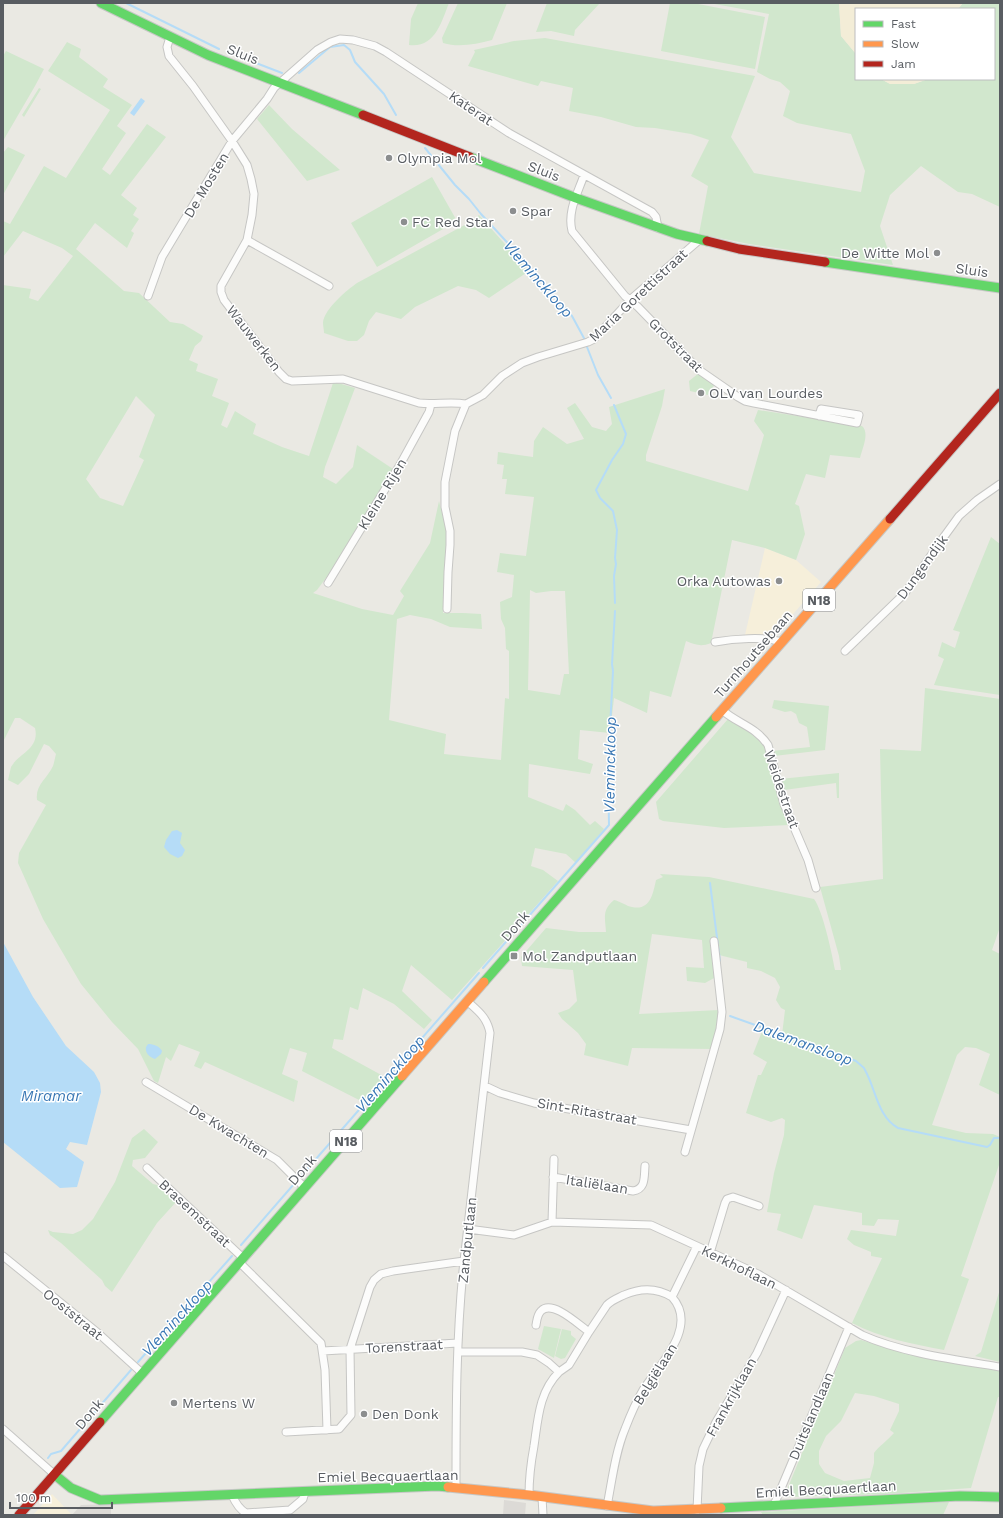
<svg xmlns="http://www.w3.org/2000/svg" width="1003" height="1518" viewBox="0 0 1003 1518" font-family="'Work Sans',sans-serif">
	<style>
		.commercial { fill: #f6efda }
		.industrial { fill: #dcdad6 }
		.green { fill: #d1e7cd; fill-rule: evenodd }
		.sand { fill: #f3edd7 }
		.water { fill: #b5dcf7 }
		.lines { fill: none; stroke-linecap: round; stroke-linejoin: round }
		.stream { stroke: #b5dcf7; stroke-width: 2 }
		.street-casing { stroke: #c6c6c4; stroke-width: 9 }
		.fast-casing { stroke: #c6c7c5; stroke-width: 11 }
		.slow-casing { stroke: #c6c7c5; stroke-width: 11 }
		.jam-casing { stroke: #c6c7c5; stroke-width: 11 }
		.street { stroke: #fcfcfb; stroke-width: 7 }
		.fast { stroke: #63d668; stroke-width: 9 }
		.slow { stroke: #ff974d; stroke-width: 9 }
		.jam { stroke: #b3261e; stroke-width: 9 }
		.poi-dot { fill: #8c8e8f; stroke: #fff; stroke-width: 1.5 }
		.labels { text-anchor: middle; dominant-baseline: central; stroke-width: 3; stroke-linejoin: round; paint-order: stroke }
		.shield { fill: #fff; stroke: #8b8e91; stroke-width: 1 }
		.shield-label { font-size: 13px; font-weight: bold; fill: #595d62 }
		.street-label { font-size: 14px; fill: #595d62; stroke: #fff }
		.poi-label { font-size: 14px; fill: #595d62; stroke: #fff; text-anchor: start }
		.water-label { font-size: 15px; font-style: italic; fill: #3977b4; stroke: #fff }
	</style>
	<rect width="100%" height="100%" fill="#eae9e3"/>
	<path class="commercial" d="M765 548 796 560 821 582 774 636 745 635Z
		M52 1494 72 1515H33Z"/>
	<path class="industrial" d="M504 1500 526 1503 525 1515H503Z
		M111 1504V1515H72L81 1505Z"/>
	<path class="green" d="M418 3H449C441 23 435 48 409 45L411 19Z
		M458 3H507L492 40C476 44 459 48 443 43L442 38Z
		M547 3H600L575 30 574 36 551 31 536 32Z
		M670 3H693L765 17 755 69 661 51Z
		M709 3H839L841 36 856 54V79H881L890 84H914L928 79H994V9H958L963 3H1000V207L972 194 958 192 921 166 890 195 880 226 893 265 749 244 699 234 708 186 691 176 709 140 691 134 655 128 636 127 601 117 569 111 573 88 541 81 538 86 468 66 475 52 474 50 514 41 545 38 755 76 731 137 754 173 861 192 865 171 851 134 797 123 783 116 790 91 780 82 770 79 757 72 769 14Z
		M67 42 81 49 79 57 108 79 103 87 132 105 117 126 126 133 102 169 110 175 147 124 166 137 121 195 137 208 133 215 139 219 131 231 134 233 127 248 95 223 76 249 124 291 139 293 170 322 183 324 203 336 201 341 195 346 189 360 198 364 196 371 218 379 212 396 229 403 221 425 227 428 235 411 256 424 253 434 282 447 309 456 333 383H338L355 388 325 467 323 477 336 484 353 467 357 445 393 469 329 574 317 590 313 593 362 609 393 615 404 596 400 591 430 543 439 501 446 529V549L443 613H463L481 614 482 629 450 627 431 619 410 615 397 619 389 720 446 734 444 754 501 760 505 698 509 699V651L506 649 505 628 501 619 500 602 512 597 514 575 497 572 500 553 526 556 534 497 505 494 507 479H502L504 465 497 464 498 452 533 457 534 441 543 427 567 444 584 439 567 408 575 403 592 427 606 431 612 424 609 407 665 389 662 406 646 455V461L748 491 764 435 754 421 758 410 862 426C870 433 862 449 860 458L830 455 825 478 806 474 795 504 799 506 805 534 796 560 765 548 732 540 711 643C701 647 696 645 686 641L671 697 650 691 647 713 614 698 610 733 580 730 578 759 593 764 590 774 529 764 528 797 563 811 566 804 575 810 590 825 595 821 604 829 576 863 566 854 535 848 531 866 543 870 558 881 452 1000 411 965 402 991 432 1020 424 1029 394 1004 363 988 358 1010 350 1007 343 1040 334 1039 332 1048 385 1077 363 1102 302 1071 307 1053 290 1048 282 1074 298 1081 294 1102 205 1062 201 1069 194 1066 200 1052 179 1044 171 1061 166 1057 158 1083 154 1081 138 1049 112 1022 81 984 43 919 18 863 19 853 46 805 37 800C35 785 47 779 53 766 54 763 55 758 56 754L49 746 44 744 29 774 18 785 8 780C9 776 10 771 11 767 19 753 40 749 35 728L20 718H15L3 742V285L31 289 29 298 38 301 73 256 62 248 23 231 3 257V221L10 224 44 166 66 178 110 110 48 71ZM136 396 155 415 139 457 144 460 123 506 100 498 86 479ZM530 590 536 593 551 591H565L569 674H564L560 695 528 690Z
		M6 51 44 69 35 86 3 141V56Z
		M39 88 41 89 24 117 22 115Z
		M269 105 292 129 340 170 307 181 257 119Z
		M8 147 25 155 3 195V153Z
		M432 177 457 221 377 267 351 223Z
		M479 215 529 271 489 298 476 290 458 286 415 307 401 319 376 312 369 321 364 335 357 341H348L324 333C324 330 323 326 323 323 324 309 347 290 357 283L472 221Z
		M699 373 715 384 708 395 690 391 689 381Z
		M991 537 1000 544V695L934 685 944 659 938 656 942 642 955 648 960 632 953 630Z
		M925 688 1000 699V927L992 950 1000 954V1095L979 1085 990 1054 976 1048 965 1047 957 1055 932 1125 966 1133 993 1134 1000 1137V1162L961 1276 969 1279 944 1350C912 1344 881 1338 852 1323L882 1258 871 1256V1252L854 1245 847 1239 851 1230 896 1236 899 1220 878 1219 874 1226 862 1225V1213L814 1205 802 1239 777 1230 781 1214 767 1212 774 1173 784 1135 785 1120 782 1118 771 1122 746 1113 758 1075H761L767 1062 753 1054 763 1029 782 1035 785 1010 781 1008 776 1000 780 987 775 978 761 971 747 968V962L715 954 716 977 705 983 687 981 686 967 704 968 702 940 652 934 639 1014 719 1010V1015L713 1049 632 1048 628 1066 584 1055 586 1044 578 1033 562 1019 558 1013 569 1009 577 1001 573 970 522 966 521 957 546 928 579 932H606C605 917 602 910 614 900 620 901 626 906 632 907 650 911 653 894 656 880L663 877 660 874 709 877 814 899C823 911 832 954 835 970H841L839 956 820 887 883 879 880 749 921 751Z
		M774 700 829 706 825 750 774 756 772 751 810 747 807 727 799 723 796 714 791 711 785 712 772 708Z
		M728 719 754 732 760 739 765 748 776 791 789 825 724 828 663 821 659 819 656 802Z
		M839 773V798H837L836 783 784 790 780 779Z
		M144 1129 158 1142 145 1158 133 1160 132 1166 153 1184 157 1185 176 1202 157 1223 112 1292 105 1286 102 1280 61 1243 50 1235 48 1230 53 1232 73 1234 82 1230 93 1219 115 1182 132 1138Z
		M1000 1289V1362L975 1356 981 1352Z
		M544 1326 561 1329 554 1358 538 1349Z
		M562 1329 571 1331V1335L576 1339 565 1358 561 1359 555 1356Z
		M861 1340 908 1354 1000 1371V1397H998L971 1488 887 1494 784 1497 845 1348 856 1341ZM855 1393 874 1396 899 1404V1411L890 1430 894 1433C887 1441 879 1446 874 1453V1463L870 1478 844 1481 825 1473 819 1464V1451L826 1436 841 1421Z
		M949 1502 943 1515H763L761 1512Z"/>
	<path class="sand" d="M839 3H963L958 9H856V54L841 36Z
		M881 79H928L914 84H890Z"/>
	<path class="water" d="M141 98 145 101 134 116 130 113Z
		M177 830 182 833 180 843 185 850 182 856 178 858 170 854 164 847 166 840 172 831Z
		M3 942 33 997 66 1046 94 1072 100 1083 101 1092 87 1145 70 1142 66 1149 84 1162 77 1187 60 1188 3 1142Z
		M148 1044C154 1044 159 1046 162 1051L161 1054 155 1059C149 1057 145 1053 146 1047Z"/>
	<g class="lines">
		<path class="stream" d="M126 3 219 49
			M256 63 282 73
			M299 73 330 47 344 45 350 50 355 62 384 94 396 115
			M425 148 455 185 469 199 481 214 537 275 546 288 572 316 585 340
			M587 347 598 375 611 398
			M614 405 626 434 623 444 612 460 596 490 600 498 613 511 617 530 615 558 616 564 614 576 615 603
			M710 883 720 961
			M483 968 609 825 608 767 613 671 612 664 615 611
			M730 1016 856 1061 864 1068 867 1074C876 1092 879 1118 898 1128L987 1147 990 1145 994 1138H1000
			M301 1176 479 973
			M241 1245 294 1184
			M138 1362 232 1256
			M48 1458 51 1454 61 1451 131 1370"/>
		<g class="street-casing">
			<path id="street" d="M170 37 167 47 169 56 193 86 232 141 247 165 251 179 254 194 252 215 247 240 221 286V292L224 300 279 372 286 379 292 381 343 379 419 403C435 405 450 401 466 404
				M584 175C578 193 567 211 572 231L625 296 638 307 699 370 738 397 745 401 754 403 857 423 859 415 821 409 819 416
				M247 240 329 286
				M148 296 162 257 180 227 232 141 267 99 274 88 317 50 331 42 340 39 353 40 375 46 386 52 509 133 652 212 656 217 658 228
				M328 583 401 463 429 412 431 404
				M447 609 448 572 450 545V531L445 507V482L455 431 466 404 483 395 502 376 522 363 538 357 588 342 594 339 630 300 698 241
				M715 642C732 639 766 636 781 642
				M845 651 905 593 943 538 959 516 977 500 1000 484
				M722 710C738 724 755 726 768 745L784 804 808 860 816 888
				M146 1082 277 1160 305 1188
				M485 1086 500 1093 534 1103 691 1130
				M685 1152 720 1029 722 1012 714 941
				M147 1168 243 1258
				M553 1177 633 1191C646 1189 644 1177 645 1166
				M552 1222 554 1159
				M468 1229 514 1235 552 1222 651 1225 758 1274 862 1335C902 1353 957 1360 1000 1367
				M710 1253 725 1203 727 1199 733 1197 759 1206
				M3 1256 98 1333 142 1373
				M239 1262 321 1343 325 1370 327 1430
				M589 1332 607 1305C612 1300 618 1298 624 1295 640 1288 656 1287 672 1297
				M323 1351 458 1343
				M458 1352H522L537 1355 549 1363 559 1372 569 1365 589 1332C579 1325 552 1299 541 1311 537 1315 537 1320 536 1325
				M3 1429 55 1475
				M286 1432 339 1429 351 1415 350 1349 370 1287 374 1280 381 1274 393 1271 464 1261
				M456 1487C456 1412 456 1336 464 1261 472 1185 482 1109 490 1033 487 1017 478 1011 467 1001
				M232 1495C235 1502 239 1509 246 1513L290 1510 303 1499 305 1492
				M529 1495C529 1478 531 1462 534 1446 538 1419 539 1392 559 1372
				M542 1497 543 1515
				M774 1505 849 1327
				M607 1506C612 1481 615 1453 625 1429 630 1416 636 1402 643 1390 659 1365 699 1327 672 1297L697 1246
				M697 1510 699 1466 703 1449 716 1422 757 1353 786 1290"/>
		</g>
		<g class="fast-casing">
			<path id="fast" d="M101 3 208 55 363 115
				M470 157 576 198 677 234 707 241
				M825 262 1000 288
				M484 982 716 717
				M100 1422 402 1076
				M55 1475 71 1488 100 1500 437 1486 448 1487
				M721 1508 960 1496 1000 1497"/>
		</g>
		<g class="slow-casing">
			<path id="slow" d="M716 717 890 519
				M402 1076 484 982
				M448 1487 529 1495 653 1511 721 1508"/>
		</g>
		<g class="jam-casing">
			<path id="jam" d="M363 115 470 157
				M707 241 739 249 825 262
				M890 519 1000 393
				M19 1515 100 1422"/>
		</g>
		<use href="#street" class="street"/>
		<use href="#fast" class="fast"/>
		<use href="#slow" class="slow"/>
		<use href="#jam" class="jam"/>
	</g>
	<g class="poi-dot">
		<circle cx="389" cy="158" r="4"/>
		<circle cx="513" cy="211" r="4"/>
		<circle cx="404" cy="222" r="4"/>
		<circle cx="937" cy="253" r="4"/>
		<circle cx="701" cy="393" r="4"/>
		<circle cx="779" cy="581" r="4"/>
		<rect x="510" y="952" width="8" height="8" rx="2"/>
		<circle cx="174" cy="1403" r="4"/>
		<circle cx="364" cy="1414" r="4"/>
	</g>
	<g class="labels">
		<g class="shield">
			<rect x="803" y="589" width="32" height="22" rx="3"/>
			<rect x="330" y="1130" width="32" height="22" rx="3"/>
		</g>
		<g class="shield-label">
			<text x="819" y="600">N18</text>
			<text x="346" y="1141">N18</text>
		</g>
		<g class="street-label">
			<text transform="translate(243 54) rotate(22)">Sluis</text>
			<text transform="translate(471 108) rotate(34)">Katerat</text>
			<text transform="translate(544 171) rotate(21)">Sluis</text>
			<text transform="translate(206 185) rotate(-59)">De Mosten</text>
			<text transform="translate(972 270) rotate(8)">Sluis</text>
			<text transform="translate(638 295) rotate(-43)">Maria Gorettistraat</text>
			<text transform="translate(254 338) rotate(52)">Wauwerken</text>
			<text transform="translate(676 345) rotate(45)">Grotstraat</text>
			<text transform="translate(382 494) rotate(-59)">Kleine Rijen</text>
			<text transform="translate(922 567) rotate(-54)">Dungendijk</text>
			<text transform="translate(753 654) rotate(-49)">Turnhoutsebaan</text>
			<text transform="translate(782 789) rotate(71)">Weidestraat</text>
			<text transform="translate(515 926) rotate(-49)">Donk</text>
			<text transform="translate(587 1111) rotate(10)">Sint-Ritastraat</text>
			<text transform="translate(229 1131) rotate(31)">De Kwachten</text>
			<text transform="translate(302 1170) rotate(-49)">Donk</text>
			<text transform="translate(597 1184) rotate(9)">Italiëlaan</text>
			<text transform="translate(195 1213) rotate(43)">Brasemstraat</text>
			<text transform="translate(467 1240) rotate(-84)">Zandputlaan</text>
			<text transform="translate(739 1267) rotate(26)">Kerkhoflaan</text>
			<text transform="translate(73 1314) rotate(39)">Ooststraat</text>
			<text transform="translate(404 1346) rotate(-3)">Torenstraat</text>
			<text transform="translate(655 1374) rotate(-58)">Belgiëlaan</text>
			<text transform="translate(731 1397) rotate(-61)">Frankrijklaan</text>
			<text transform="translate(89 1414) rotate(-50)">Donk</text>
			<text transform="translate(811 1416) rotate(-67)">Duitslandlaan</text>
			<text transform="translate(388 1476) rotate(-1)">Emiel Becquaertlaan</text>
			<text transform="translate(826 1489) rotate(-3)">Emiel Becquaertlaan</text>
		</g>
		<g class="poi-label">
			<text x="397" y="158">Olympia Mol</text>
			<text x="521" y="211">Spar</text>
			<text x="412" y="222">FC Red Star</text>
			<text x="929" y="253" text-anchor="end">De Witte Mol</text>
			<text x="709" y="393">OLV van Lourdes</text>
			<text x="771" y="581" text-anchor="end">Orka Autowas</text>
			<text x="522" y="956">Mol Zandputlaan</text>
			<text x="182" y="1403">Mertens W</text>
			<text x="372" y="1414">Den Donk</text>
		</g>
		<g class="water-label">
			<text transform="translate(538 279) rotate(49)">Vleminckloop</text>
			<text transform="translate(610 765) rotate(-89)">Vleminckloop</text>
			<text transform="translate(803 1043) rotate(20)">Dalemansloop</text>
			<text transform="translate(390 1074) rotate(-49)">Vleminckloop</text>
			<text x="51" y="1096">Miramar</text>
			<text transform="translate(177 1318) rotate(-48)">Vleminckloop</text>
		</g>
	</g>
	<rect width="1003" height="1518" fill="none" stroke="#595d62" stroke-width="8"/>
	<rect x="855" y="8" width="140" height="72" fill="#ffffff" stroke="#bdbec0"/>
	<rect x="863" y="21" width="20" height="6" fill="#63d668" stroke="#bdbec0"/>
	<text x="891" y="28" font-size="12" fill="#595d62">Fast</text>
	<rect x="863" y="41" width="20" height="6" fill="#ff974d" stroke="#bdbec0"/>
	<text x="891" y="48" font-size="12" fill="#595d62">Slow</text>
	<rect x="863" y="61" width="20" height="6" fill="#b3261e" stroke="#bdbec0"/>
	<text x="891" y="68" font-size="12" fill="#595d62">Jam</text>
	<path d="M10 1502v6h102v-6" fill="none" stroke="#595d62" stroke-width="2"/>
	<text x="16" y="1502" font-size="12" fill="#595d62" stroke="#ffffff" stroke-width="3" paint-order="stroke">100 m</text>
</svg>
